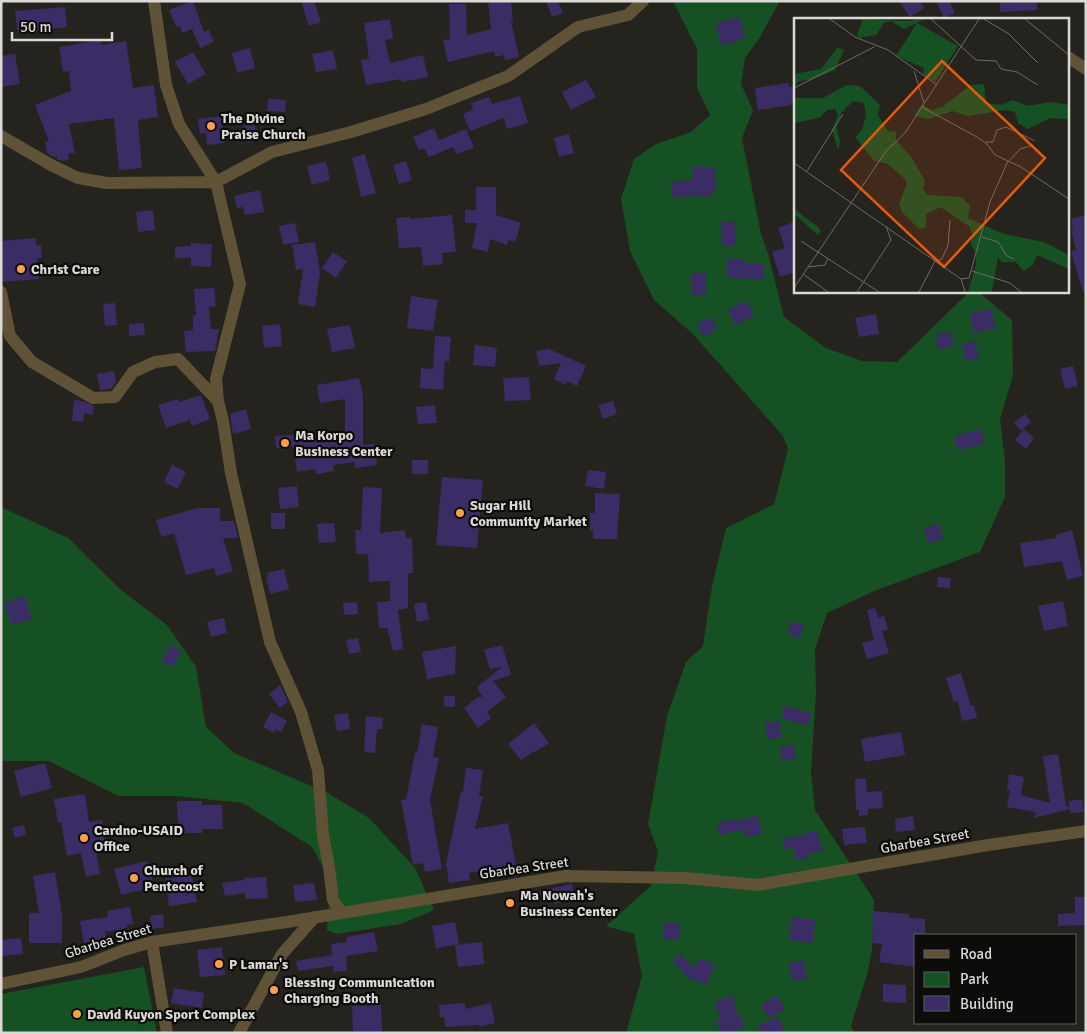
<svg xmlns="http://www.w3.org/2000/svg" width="1087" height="1034" viewBox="0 0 1087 1034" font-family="Signika,sans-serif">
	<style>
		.green { fill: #165123 }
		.building { fill: #3c2c66 }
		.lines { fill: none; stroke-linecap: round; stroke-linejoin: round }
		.minor { stroke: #605237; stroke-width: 12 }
		.poi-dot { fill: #fa9f4e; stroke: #0c0c0a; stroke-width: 2 }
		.labels { text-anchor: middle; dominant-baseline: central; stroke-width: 4.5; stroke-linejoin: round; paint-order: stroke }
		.poi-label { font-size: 14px; font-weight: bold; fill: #dbdad7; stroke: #0c0c0a; text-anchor: start }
		.street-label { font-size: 14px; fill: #dbdad7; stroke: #0c0c0a }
		.inset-road { fill: none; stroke: #6d6c68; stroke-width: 1 }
		.view { fill: #e8590c; fill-opacity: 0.15; stroke: #e8590c; stroke-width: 2.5 }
		.inset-edge { fill: none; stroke: #dbdad7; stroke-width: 2.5 }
	</style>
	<rect width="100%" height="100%" fill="#24231e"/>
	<path class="green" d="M673 1H780L759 39 745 58 741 84 753 110 742 138 761 234 768 253 784 317 826 348 862 361 897 362 970 291H977L1012 320 1013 375 1000 419 1005 461V497L980 552 874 591 827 613 815 649 816 692 811 772 815 810 874 900 872 949 868 971 851 1026 855 1033H626L642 976 634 934 606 926 651 886 658 851 648 824 667 716 686 662 703 646 712 586 726 528 774 504 788 449 783 436 693 334 654 300 630 251 621 199 634 159 656 144 691 132 710 115 697 88V49Z
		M1 507 68 538 121 590 167 625 196 667 206 727 234 753 328 793 369 818 415 868 434 910 401 924 337 934 327 930 330 880 312 847 243 803 176 796H118L49 761H1Z
		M144 967 157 1033H1V994Z"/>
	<path class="building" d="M193 1 204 32 209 30 214 42 200 48 192 29 182 33 180 26 176 27 169 10Z
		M301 1H314L321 22 309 26Z
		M511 1 513 21H511L519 57 505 60 504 55 495 57 494 51 448 62 443 40 450 39 449 4H466L467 35 491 29 488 2Z
		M546 1H558L563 13 552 17Z
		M899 1H920L924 8 910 17Z
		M936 1H949L955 13 944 18Z
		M1000 1H1037V10L1000 12Z
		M65 7 67 27 18 33 15 11Z
		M740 17 745 39 721 45 716 23Z
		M390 19 393 39 385 40 390 63 423 55 428 77 402 82 401 79 366 85 361 60 369 59 364 23Z
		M101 40V45L126 41 133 88 154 85 158 117 138 120 142 168 119 170 114 118 69 124 75 153 68 154 69 160 62 161 57 159V156L53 157 47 153 45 142 49 141 35 105 71 91 69 71 63 72 59 47Z
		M250 48 255 68 237 73 232 53Z
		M333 50 337 69 316 72 312 54Z
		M193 52 206 74 188 84 175 62Z
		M15 54 20 84 1 87V56Z
		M586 80 596 97 571 110 562 92Z
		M788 83 789 87 796 86V102L791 103V105L758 110 755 88Z
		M520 96 528 123 507 129 504 118 470 131 463 114 473 110 471 103 489 97 492 104Z
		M268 99 286 100 285 112 267 111Z
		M222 116 225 143 207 145 206 133 200 134 198 119Z
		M250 121 261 134 249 143 239 130Z
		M434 128 439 140 466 129 474 148 456 154 453 147 429 157 424 148 419 150 413 137Z
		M569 134 574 153 559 157 554 138Z
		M365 154 376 193 361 197 352 158Z
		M406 161 412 180 399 184 393 165Z
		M326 162 330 180 312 185 307 166Z
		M693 166 715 168 714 180 717 181 716 191H713L712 197 699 196 673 198 671 182 692 180Z
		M476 187H496V215L521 223 515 242 508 240 507 245 490 239 488 252 472 248 477 223H465V210H476Z
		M260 190 264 212 245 215 243 207 237 208 234 196Z
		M153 210 155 230 138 232 136 212Z
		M452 215 456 252 442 253 443 264 423 266 421 247 399 248 396 218 410 217V219Z
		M1086 215V292H1083L1071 252 1076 250 1071 229 1073 228 1071 219Z
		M735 221 736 246H722L721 222Z
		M796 221V274L793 273 780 277 772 252 785 248 778 228Z
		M295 223 299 242 283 245 279 226Z
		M36 238V245H41L42 258H37L39 279 1 282V241Z
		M315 242 320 273 315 307 298 304 303 269 296 270 292 245Z
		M191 243 212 244 211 267 191 266V258H175V247L191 246Z
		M333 252 347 261 336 278 322 268Z
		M727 259H744V263H764V279L727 278Z
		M691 273H706V295L692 296Z
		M214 288 216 306 209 307 211 329H219L215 351 186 352 184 331 193 330V315H196L194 289Z
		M411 296 438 300 433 331 407 328Z
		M747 301 754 316 735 325 728 309Z
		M115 303 117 325 105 326 103 304Z
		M991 309 996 328 974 333 969 314Z
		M876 314 879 334 859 337 855 318Z
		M710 317 717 329 704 337 696 324Z
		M144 323 145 335 129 336V324Z
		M280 324 282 346 264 348 262 326Z
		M350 325 355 348 332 352 327 329Z
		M951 332 953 347 937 349 936 334Z
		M435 336 451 337 449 362 445 361 443 390 420 388 421 368 433 369Z
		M975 341 979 359 965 361 962 344Z
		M475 345 497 348 495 367 473 365Z
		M549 349 586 366 577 386 567 381 566 385 554 379 561 363 539 366 536 351Z
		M1073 366 1078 386 1065 389 1060 369Z
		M114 371 116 382 111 389 100 390 97 374Z
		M529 377 531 400 505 401 503 378Z
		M359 378 363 394V445L374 444 377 465 355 468V462L333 465 334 471 316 474 315 469 297 472 293 446 276 448 275 436 345 432V399L320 403 317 385Z
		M201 395 210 419 192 426 190 420 166 428 158 405 178 399 179 402Z
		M74 400 82 401 94 406 93 415 84 413 83 422 72 421Z
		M613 401 617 414 603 419 598 405Z
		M435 405 437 423 418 424 416 407Z
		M246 409 251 429 233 434 230 414Z
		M1025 414 1031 422 1021 431 1014 423Z
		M981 429 984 444 958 450 954 436Z
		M1024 429 1034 438 1026 449 1015 440Z
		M412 460H428V474H412Z
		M172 465 186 472 178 489 164 482Z
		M588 470 606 472 604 489 585 486Z
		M442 477 483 480 477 548 436 545Z
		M297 486 299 507 280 509 278 488Z
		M363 487 382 488 380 533 405 530 406 538H412L413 573H408V608L398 610 403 649 393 651 387 628H379L377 602 390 601V581L369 582 368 554H356L355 530H361Z
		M595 493 620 494 617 539H593V530L590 531V513H595Z
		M197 508H220V521H234L238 538H223L233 571 216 576 214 568 186 575 174 533 161 537 156 520Z
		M271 513H285V529H271Z
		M334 523 336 542 319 543 317 524Z
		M939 524 943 539 928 543 924 528Z
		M1072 530 1083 576 1067 580 1062 561 1024 567 1020 543 1056 538V535Z
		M284 569 289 589 270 594 266 578 268 577 267 573Z
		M938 577 951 578 950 588 937 587Z
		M25 596 32 619 12 625 4 603Z
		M1063 601 1068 626 1044 631 1038 606Z
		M357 602 358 614 344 615 343 603Z
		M426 602 429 620 417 622 414 604Z
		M875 608 878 618 884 616 888 630 882 631 889 653 867 659 862 643 874 640 867 610Z
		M224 618 227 633 211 637 207 622Z
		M792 621 804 625 800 638 788 634Z
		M358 638 361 652 349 654 346 640Z
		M170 645 181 651 173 667 162 661Z
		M502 645 511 675 493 681 506 697 487 712 491 718 478 728 464 708 478 697H483L478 690V686L502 667 490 669 484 650Z
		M456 646 455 674 427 679 422 652Z
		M961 673 971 706 974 705 977 718 962 721 958 701 954 702 946 678Z
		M280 685 288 702 280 708 269 694Z
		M444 696H455V707L444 706Z
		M784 706 811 713 808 725 782 719Z
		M271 712 287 721 281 732 276 729 274 733 263 727Z
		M348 713 350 729 337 731 334 715Z
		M366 716 383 718 382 729H377L375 753 364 752Z
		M765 722H780L781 738 767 739Z
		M534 723 549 743 535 752 534 751 521 760 508 744Z
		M422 724 438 727 433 757 439 758 430 800 442 869 425 872 423 863 413 865 401 800 406 799 415 753H417Z
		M901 732 905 755 865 762 861 739Z
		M794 745 795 760 781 761 780 747Z
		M1058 754 1066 806 1070 807 1069 801 1082 799 1084 812 1070 813V809L1034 818 1036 812 1007 807 1010 790 1007 789 1009 774 1024 777 1021 795 1050 803 1043 756Z
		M45 763 52 788 21 797 14 771Z
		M466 768 483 770 479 796H483L475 829 508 823 516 865 469 873 470 880 449 883 446 864 461 792H463Z
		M866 778 867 792 882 791 883 808 868 809V815L859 816V810H856L855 779Z
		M85 794 89 822 102 820 107 849 96 851 100 874 86 877 81 853 67 856 61 822 58 823 54 799Z
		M177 801H202V805H222L223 829H202V833H178Z
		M758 816 762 834 745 837 744 830 719 835 717 823 735 819 736 821Z
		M913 816 915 830 896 832 895 819Z
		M24 825 26 835 15 838 12 828Z
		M865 827 867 843 844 845 842 829Z
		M816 830 823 850 807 855 808 858 796 860 794 848 785 850 782 839 794 836V838Z
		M147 861 154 887 121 895 114 869Z
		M55 872 62 915V943H29V913H39L33 876Z
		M192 875 197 902 169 906 165 879Z
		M266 877 268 898 246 899 245 893 225 896 222 883 244 880V878Z
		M314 883 317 900 295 902 293 885Z
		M572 884 574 893 567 895 568 901 554 904 553 898 540 901 538 891Z
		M1075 897H1086V925L1058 926V914L1075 913Z
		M130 907 133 924 126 925 127 928 105 932 107 948 85 951 80 921 108 917 107 911Z
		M873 911 909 914V918L925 919V935H916V967L879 962 882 944 872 943Z
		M163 914 164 927 152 929 150 916Z
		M792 917 815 920 813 943 789 940Z
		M455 922 459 944 436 948 432 926Z
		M664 922 680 923 679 940 663 939Z
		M374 932 378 951 346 956 347 971 333 972V966L298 971 296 961 332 955 331 944 347 942 346 937Z
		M21 938 23 954 1 956V940Z
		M482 942 484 964 458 967 455 945Z
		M222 947 225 975 200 977 197 950Z
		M681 954 694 969 699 958 715 965 707 984 709 986 687 977 673 961Z
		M804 961 807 979 792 981 789 963Z
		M883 984 906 985V1003L883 1002Z
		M174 988 204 993 202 1008 171 1003Z
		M732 995 736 1005 734 1006 745 1026 732 1033H722L716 1022 721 1019 714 1003Z
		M777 995 785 1009 769 1018 761 1005Z
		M465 1003V1009L491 1003 495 1023 479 1027V1025L445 1027 444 1017H440L439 1005Z
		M381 1005 382 1033H353L352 1006Z
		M778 1017 785 1033H762L758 1025Z"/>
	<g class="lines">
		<path class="minor" d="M154 1 166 85 179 124 216 182 240 284 216 379 218 401 223 421 231 473 270 642 301 712 318 770 323 835 329 867 333 900 341 912
			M1068 57 1086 69
			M1 136 51 165 78 178 107 183 216 182 272 152 351 132 426 109 508 76 578 27 628 15 643 1
			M1 292 10 336 32 362 93 398 115 397 133 372 155 362 178 359 218 401
			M152 942 167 1033
			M1 984 81 967 124 950 152 942 287 922 566 876 685 878 757 885 988 845 1086 831
			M239 1033 282 954 315 917"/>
	</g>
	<g class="poi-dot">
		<circle cx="211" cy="126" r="5"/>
		<circle cx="21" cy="269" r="5"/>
		<circle cx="285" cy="443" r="5"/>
		<circle cx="460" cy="513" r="5"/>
		<circle cx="84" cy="838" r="5"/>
		<circle cx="134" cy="878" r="5"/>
		<circle cx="510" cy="903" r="5"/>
		<circle cx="219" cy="964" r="5"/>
		<circle cx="274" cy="990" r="5"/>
		<circle cx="77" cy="1014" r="5"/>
	</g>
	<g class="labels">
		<g class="poi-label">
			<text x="221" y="118">The Divine<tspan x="221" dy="16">Praise Church</tspan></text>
			<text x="31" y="269">Christ Care</text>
			<text x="295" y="435">Ma Korpo<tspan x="295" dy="16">Business Center</tspan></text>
			<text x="470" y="505">Sugar Hill<tspan x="470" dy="16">Community Market</tspan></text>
			<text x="94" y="830">Cardno-USAID<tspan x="94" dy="16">Office</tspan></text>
			<text x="144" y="870">Church of<tspan x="144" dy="16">Pentecost</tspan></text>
			<text x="520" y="895">Ma Nowah's<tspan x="520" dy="16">Business Center</tspan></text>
			<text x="229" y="964">P Lamar's</text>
			<text x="284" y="982">Blessing Communication<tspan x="284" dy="16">Charging Booth</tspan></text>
			<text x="87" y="1014">David Kuyon Sport Complex</text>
		</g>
		<g class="street-label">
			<text transform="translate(925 841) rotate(-10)">Gbarbea Street</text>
			<text transform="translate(524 868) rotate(-8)">Gbarbea Street</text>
			<text transform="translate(108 941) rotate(-17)">Gbarbea Street</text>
		</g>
	</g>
	<g transform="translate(794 18)">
		<rect width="275" height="275" fill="#24231e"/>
		<path d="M69 1 113 3 130 1 123 5 164 28 141 64 129 56 130 50 102 38 123 5 110 11 97 3 90 5 82 17 65 20 63 16ZM43 30 50 32 41 52 20 61 5 63 0 68V56L27 51ZM190 66 192 85 207 87 219 82 233 88 257 84 275 87V101L256 100 234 111 224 105 221 94 212 92 173 98 159 93 135 101 120 98 128 86 138 92 148 89 177 67ZM52 67 66 68 86 87 84 97 94 113 102 114V122L118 140 131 163 129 170 133 177 168 179 176 188 174 200 210 216 250 224 275 237V251L243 237 239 247 229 253 222 244H207L204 239 198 274H174L182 246V235L176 225 179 220 176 209 147 189 132 196V210L125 211 108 194 105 186 113 166 111 161 94 146 80 143 61 119 68 112 72 98 70 85 59 83 48 94 42 109 46 123 44 132 38 112 44 97 41 91 33 92 25 100 0 105V80H29ZM0 191 24 209 27 212 24 217 0 196Z" fill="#165123"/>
		<path class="inset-road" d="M36 1 61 19 94 32 143 67M137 1 182 42 202 43 207 51 223 54 244 67M190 1 215 16 244 45M231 1 275 37M120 53 130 85M0 70 80 29M128 89 183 119 193 126 201 137 227 149 275 181M192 124H199L203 112 212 109 241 123M0 145 167 261M13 153 49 96M188 219 204 224 213 238 220 241M7 223 85 274M14 249 31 247 34 240M178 253 216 265 227 274M9 256 34 274M0 270 92 133 111 115 185 1M63 274 97 222 92 208M125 274 141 243 148 241 154 227 156 202M171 274 167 261 175 260 196 184 213 145 226 131 239 127"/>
		<path class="view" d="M148 43 251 140 150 249 47 152Z"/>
		<rect width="275" height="275" class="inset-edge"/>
	</g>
	<rect width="1087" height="1034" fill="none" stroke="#dbdad7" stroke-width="5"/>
	<rect x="914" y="934" width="162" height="90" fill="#0c0c0a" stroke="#5f5e5c"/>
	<rect x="924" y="950" width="25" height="8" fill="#605237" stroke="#5f5e5c"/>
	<text x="960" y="959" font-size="15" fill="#dbdad7">Road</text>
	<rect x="924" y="972" width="25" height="15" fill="#165123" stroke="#5f5e5c"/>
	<text x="960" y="984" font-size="15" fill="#dbdad7">Park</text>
	<rect x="924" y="996" width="25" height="15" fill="#3c2c66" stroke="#5f5e5c"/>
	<text x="960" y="1009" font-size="15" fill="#dbdad7">Building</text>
	<path d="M12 32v8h100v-8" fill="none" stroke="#dbdad7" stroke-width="2.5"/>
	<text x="20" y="32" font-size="15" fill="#dbdad7" stroke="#0c0c0a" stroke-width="4" paint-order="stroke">50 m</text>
</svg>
